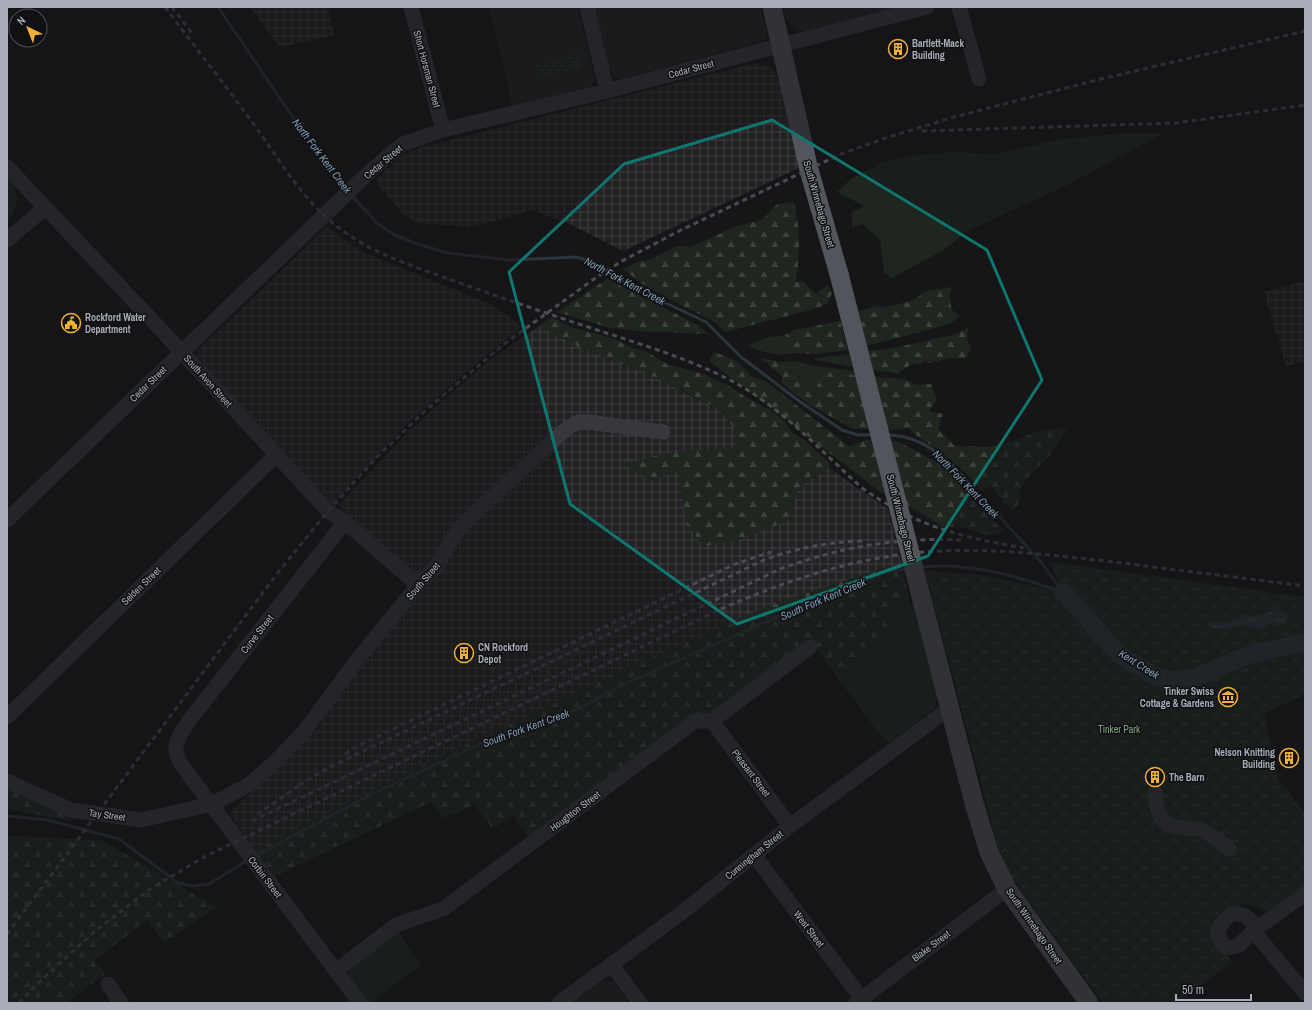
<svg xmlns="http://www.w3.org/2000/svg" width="1312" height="1010" viewBox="0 0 1312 1010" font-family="'Archivo Narrow',sans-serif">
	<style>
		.built { fill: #222225 }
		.industrial { fill: url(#industrial-grid) }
		.grass { fill: #1e261f }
		.forest { fill: url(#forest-firs) }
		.park { fill: url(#park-crowns) }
		.garden { fill: url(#garden-dots) }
		.water { fill: url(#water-ripples) }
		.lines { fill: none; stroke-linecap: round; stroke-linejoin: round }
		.stream { stroke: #2c353c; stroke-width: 3 }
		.river { stroke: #2c353c; stroke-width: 18 }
		.minor { stroke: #37383d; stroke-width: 15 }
		.major { stroke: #53555c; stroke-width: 19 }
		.rail { stroke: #4a4c52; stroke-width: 3; stroke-dasharray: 5 4; stroke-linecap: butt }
		.major-bridge { stroke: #53555c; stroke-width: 19 }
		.marked { fill: none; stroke: #0f766e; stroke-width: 3; stroke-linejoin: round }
		.labels { text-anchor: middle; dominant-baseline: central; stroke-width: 3; stroke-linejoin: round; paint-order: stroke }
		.poi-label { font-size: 10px; font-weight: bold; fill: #a8adb8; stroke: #111113; text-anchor: start }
		.street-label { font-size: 10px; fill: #a8adb8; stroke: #111113 }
		.park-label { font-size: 10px; fill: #7fa381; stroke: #111113 }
		.water-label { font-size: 11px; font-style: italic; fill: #7f9bb3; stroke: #111113 }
	</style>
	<defs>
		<pattern id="industrial-grid" width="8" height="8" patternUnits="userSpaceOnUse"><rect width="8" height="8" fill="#222225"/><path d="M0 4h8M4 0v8" fill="none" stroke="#3f3f43"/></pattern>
		<pattern id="forest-firs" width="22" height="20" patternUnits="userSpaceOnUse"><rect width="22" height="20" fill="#1e261f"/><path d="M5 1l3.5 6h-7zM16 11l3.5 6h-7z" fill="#3c433d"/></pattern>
		<pattern id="park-crowns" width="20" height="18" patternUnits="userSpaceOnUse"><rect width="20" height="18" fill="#1e261f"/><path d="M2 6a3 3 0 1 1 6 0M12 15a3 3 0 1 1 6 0" fill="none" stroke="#3c433d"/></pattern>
		<pattern id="garden-dots" width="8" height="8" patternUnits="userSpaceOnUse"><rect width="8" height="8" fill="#1e261f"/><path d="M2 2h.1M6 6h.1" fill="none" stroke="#3c433d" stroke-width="1.8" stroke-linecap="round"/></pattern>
		<pattern id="water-ripples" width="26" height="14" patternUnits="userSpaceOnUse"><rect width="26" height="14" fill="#2c353c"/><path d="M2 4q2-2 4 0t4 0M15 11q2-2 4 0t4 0" fill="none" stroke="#485056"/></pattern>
	</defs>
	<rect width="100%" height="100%" fill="#161618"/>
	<path class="built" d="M489 7H577L595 79 591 87 513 108Z
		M594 7H760L767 32 766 38 760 42 621 79 615 77 610 70Z
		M783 7H899L805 31H797L786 19Z
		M606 980 614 982 629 1003H573Z"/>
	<path class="industrial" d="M250 7H328L334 35 280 47Z
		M756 63 770 67 778 77 803 166 623 251 572 225 532 210 471 227 417 223 402 213 378 185 377 178 403 155 419 148Z
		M327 227 360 251 487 303 513 319 521 327 460 377 404 427 332 504 210 372 197 355V351Z
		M1305 281V361L1286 366 1264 292Z
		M539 326 577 346 623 365 645 372 693 397 719 409 735 429 737 447 718 450 651 480 678 471 687 524 790 520 798 488 829 468 888 509 902 566 880 569 776 603 633 665 448 753 254 850 230 813 320 726 333 702 426 584 359 527 339 505 408 432 430 412 488 361Z"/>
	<path class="grass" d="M1125 133H1165L1065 186 966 232 947 248 892 278 884 272 880 240 862 224 852 228V212L864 206 837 192 851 179 883 162 916 155 952 152 996 154 1061 139Z
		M7 177C20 191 20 206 7 221Z
		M785 335 793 353C782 357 757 352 748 345L769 337Z
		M849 354 852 367 811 359Z
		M794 361 815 366 853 371V375C838 370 832 372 823 384L818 383 819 391 807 385 799 376 792 374 779 362Z
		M909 598 910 603 914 605 938 696 934 709 889 743 880 735 837 677 848 671 856 656 880 635 891 621 897 603Z
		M398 932 422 965 369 1003 349 976 350 968Z"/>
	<path class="forest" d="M794 202C801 232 800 252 796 282L803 281 815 294 828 285 832 293 827 304 814 309 725 332 712 320 686 308 641 283 623 269 641 261 649 260 677 246 690 247 737 226 762 220 777 204Z
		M607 279 680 316 699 326 708 334 636 331 607 327 557 312Z
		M952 287 949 296 952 310 959 315 956 320 943 326 866 346 857 312 876 306 886 307 912 301 926 291Z
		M552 317 571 327 615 339 632 348 645 351 667 364 703 374 731 387 744 396 770 410 783 420 792 432 803 439 830 464 829 468 798 488 790 520 734 542 703 546 687 524 678 471 651 480 622 464 672 452 736 447 735 429 719 409 645 372 621 364 577 346 539 326Z
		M840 321 848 350 814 354 793 353 785 335 795 330Z
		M968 328 967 339 971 350 965 359 950 358 930 363 925 361 920 364 910 365 898 373 872 370 867 351 889 349 953 335Z
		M715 352 737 361 752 377 764 380 849 446 867 440 896 441 945 466 964 491 1004 531 989 536 966 528 941 526 918 511 879 491 709 361Z
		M761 358C767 359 775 360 780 363 793 372 804 383 818 391L817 385 818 383 823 384 827 377 826 373 842 371 853 375 905 379 916 385 931 384 937 400 929 411 943 414 938 429 955 446C962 446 993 448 998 446 1021 439 1043 426 1067 429L1048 457 1029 476 1020 490V502L1013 511 1004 503 990 485 983 492C971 478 958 465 943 453 931 444 919 440 909 428L899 430 853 429 808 404 782 383V376L771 368 768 363 763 361Z
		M902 566 909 598 897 603 891 621 880 635 856 656 848 671 837 677 815 646 712 714 530 839 513 816 492 829 475 805 443 818 431 802 275 876 254 850 448 753 633 665 776 603 880 569Z
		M7 787 76 815 71 821 7 809Z
		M20 836 103 841 216 907 164 943 147 920 95 960 105 974 66 1003H7V837Z"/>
	<path class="park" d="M1050 562 1305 597V694L1266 712 1265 718 1278 778 1305 814V885L1268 912 1243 903 1208 930 1232 962 1177 1003H1103L1009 874 998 847 925 571 981 575 1062 592Z"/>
	<path class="garden" d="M579 53 583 67 538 79 534 66Z"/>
	<path class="water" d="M1277 610 1284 612C1288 616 1289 619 1285 624L1279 625 1272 623C1269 624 1264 627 1260 628 1255 630 1250 626 1245 626 1234 626 1219 632 1209 626L1208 622H1229L1257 614 1263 617 1269 612Z"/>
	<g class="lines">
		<path class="stream" d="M218 7 285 106 346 189
			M351 195 377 223 393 234 417 244 448 253 509 260 577 257 589 261 634 288 706 322 741 357 799 401 842 430 858 435H873
			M886 435C913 435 932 447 951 464L1042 563 1062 591
			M920 567C972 562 1015 576 1063 592
			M7 816 48 820 119 839 178 883 193 886 209 884 248 860
			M255 856 370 795 476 746 542 721 578 709 620 686 841 589 890 571 907 569"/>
		<path class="river" d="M1063 592 1120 655 1157 678 1173 680 1194 678 1248 655 1305 642"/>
		<path class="minor" d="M411 7 443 130
			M587 7 607 91
			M959 7 979 79
			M7 167 182 352 328 511 345 522 418 585
			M7 240 45 208
			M7 520 364 177 390 154 403 144 443 130 607 91 927 7
			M345 522 188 722C176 741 170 749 184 768L360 1003
			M7 717 276 455
			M712 721 790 826
			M7 781 71 810 141 820 212 804 247 786 274 763 304 732 357 660 418 585 437 565 456 533 463 524 567 428 578 422H588L663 432
			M1155 792C1155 804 1158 821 1172 826 1180 829 1190 827 1198 829 1206 831 1223 843 1229 849
			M754 855 865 1003
			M1257 928C1242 908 1229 908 1217 932L1220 940 1225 947 1228 948 1238 946 1257 928 1305 894
			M1254 932 1305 993
			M611 964 640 1003
			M336 971 396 925 443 909 695 721H712L810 647
			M108 984 121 1003
			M559 1003 684 911 790 826 950 708
			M856 1003 1007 889"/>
		<path class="major" d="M772 7 809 170 839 274
			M922 600 974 803 989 852 1007 889 1089 1003"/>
		<path class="rail" d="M165 7C195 47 226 86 255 126 285 168 307 208 352 237 384 258 422 269 457 282 503 298 548 314 594 329 640 344 687 358 730 380 780 406 820 450 862 488 916 526 960 537 1024 548
			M172 7 194 36
			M922 131 1176 123 1305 105
			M345 754 358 746 735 564 771 552
			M299 785 328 768 766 559C798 548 829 542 862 541
			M257 814 303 783
			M252 821 780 569C841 547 897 537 963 540
			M7 934 276 575 328 511 377 457 426 410 504 344 594 279 622 261 679 231 841 154 886 138 954 117 1101 79 1305 31
			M19 1003 37 984 94 932 150 889 206 856 721 609C783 582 847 560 914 553 984 546 1053 555 1122 563 1183 571 1244 578 1305 586"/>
		<path class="major-bridge" d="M839 274 922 600"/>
	</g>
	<path d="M0 0H1312V1010H0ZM772 120 987 250 1042 380 928 556 737 624 570 504 509 272 624 164Z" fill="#161618" fill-opacity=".55" fill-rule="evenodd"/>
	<path class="marked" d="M772 120 987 250 1042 380 928 556 737 624 570 504 509 272 624 164Z"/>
	<defs>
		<g id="building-ring" transform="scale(1)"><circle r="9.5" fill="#111113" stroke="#f2b134" stroke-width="1.5"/><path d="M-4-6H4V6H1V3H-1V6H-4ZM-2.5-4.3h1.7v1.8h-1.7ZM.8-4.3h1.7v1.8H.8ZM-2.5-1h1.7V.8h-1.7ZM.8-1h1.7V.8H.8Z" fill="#f2b134"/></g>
		<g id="civic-ring" transform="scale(1)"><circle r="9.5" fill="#111113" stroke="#f2b134" stroke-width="1.5"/><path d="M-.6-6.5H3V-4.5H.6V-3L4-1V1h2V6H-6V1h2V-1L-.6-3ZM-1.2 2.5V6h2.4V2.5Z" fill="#f2b134"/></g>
		<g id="museum-ring" transform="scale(1)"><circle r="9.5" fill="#111113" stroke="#f2b134" stroke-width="1.5"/><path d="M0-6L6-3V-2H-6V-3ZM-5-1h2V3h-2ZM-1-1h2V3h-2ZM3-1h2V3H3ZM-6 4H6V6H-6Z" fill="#f2b134"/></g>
	</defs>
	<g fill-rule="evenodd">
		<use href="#building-ring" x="898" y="49"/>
		<use href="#civic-ring" x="71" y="323"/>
		<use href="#building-ring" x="464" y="653"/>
		<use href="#museum-ring" x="1228" y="697"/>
		<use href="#building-ring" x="1289" y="758"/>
		<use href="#building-ring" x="1155" y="777"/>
	</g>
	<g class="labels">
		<g class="poi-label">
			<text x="912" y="43">Bartlett-Mack<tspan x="912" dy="12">Building</tspan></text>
			<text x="85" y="317">Rockford Water<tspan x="85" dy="12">Department</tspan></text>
			<text x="478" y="647">CN Rockford<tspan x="478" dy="12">Depot</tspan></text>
			<text x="1214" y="691" text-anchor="end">Tinker Swiss<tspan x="1214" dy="12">Cottage &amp; Gardens</tspan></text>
			<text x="1275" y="752" text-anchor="end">Nelson Knitting<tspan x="1275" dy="12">Building</tspan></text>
			<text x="1169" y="777">The Barn</text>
		</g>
		<g class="street-label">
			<text transform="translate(427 69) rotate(75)">Short Horsman Street</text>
			<text transform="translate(691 69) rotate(-15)">Cedar Street</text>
			<text transform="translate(383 162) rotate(-40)">Cedar Street</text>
			<text transform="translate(819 204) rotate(74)">South Winnebago Street</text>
			<text transform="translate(208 381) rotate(48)">South Avon Street</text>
			<text transform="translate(148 384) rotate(-44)">Cedar Street</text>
			<text transform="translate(901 518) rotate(76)">South Winnebago Street</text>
			<text transform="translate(423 581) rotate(-49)">South Street</text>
			<text transform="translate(141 586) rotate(-44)">Selden Street</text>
			<text transform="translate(257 634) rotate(-52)">Curve Street</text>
			<text transform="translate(751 773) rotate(53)">Pleasant Street</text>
			<text transform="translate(575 811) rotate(-37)">Houghton Street</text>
			<text transform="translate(107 815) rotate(8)">Tay Street</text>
			<text transform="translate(754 855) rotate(-39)">Cunningham Street</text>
			<text transform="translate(265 877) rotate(53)">Corbin Street</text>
			<text transform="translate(1034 926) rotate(55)">South Winnebago Street</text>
			<text transform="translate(809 929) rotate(53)">West Street</text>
			<text transform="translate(931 946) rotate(-37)">Blake Street</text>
		</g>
		<g class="park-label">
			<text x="1119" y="729">Tinker Park</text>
		</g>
		<g class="water-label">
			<text transform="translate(322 156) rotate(53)">North Fork Kent Creek</text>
			<text transform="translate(625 281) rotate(28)">North Fork Kent Creek</text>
			<text transform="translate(966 484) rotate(46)">North Fork Kent Creek</text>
			<text transform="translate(823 599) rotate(-23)">South Fork Kent Creek</text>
			<text transform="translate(1139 664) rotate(32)">Kent Creek</text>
			<text transform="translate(526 728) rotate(-20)">South Fork Kent Creek</text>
		</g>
	</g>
	<rect width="1312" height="1010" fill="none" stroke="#a8adb8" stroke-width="16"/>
	<g transform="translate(28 28) rotate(317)"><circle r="19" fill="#111113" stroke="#4d4f55"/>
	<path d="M0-3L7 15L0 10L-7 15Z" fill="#f2b134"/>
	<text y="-6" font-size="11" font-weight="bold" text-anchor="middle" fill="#a8adb8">N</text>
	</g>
	<path d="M1176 994v6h75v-6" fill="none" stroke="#a8adb8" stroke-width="2"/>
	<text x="1182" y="994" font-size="12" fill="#a8adb8" stroke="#111113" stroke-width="3" paint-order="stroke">50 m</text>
</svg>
